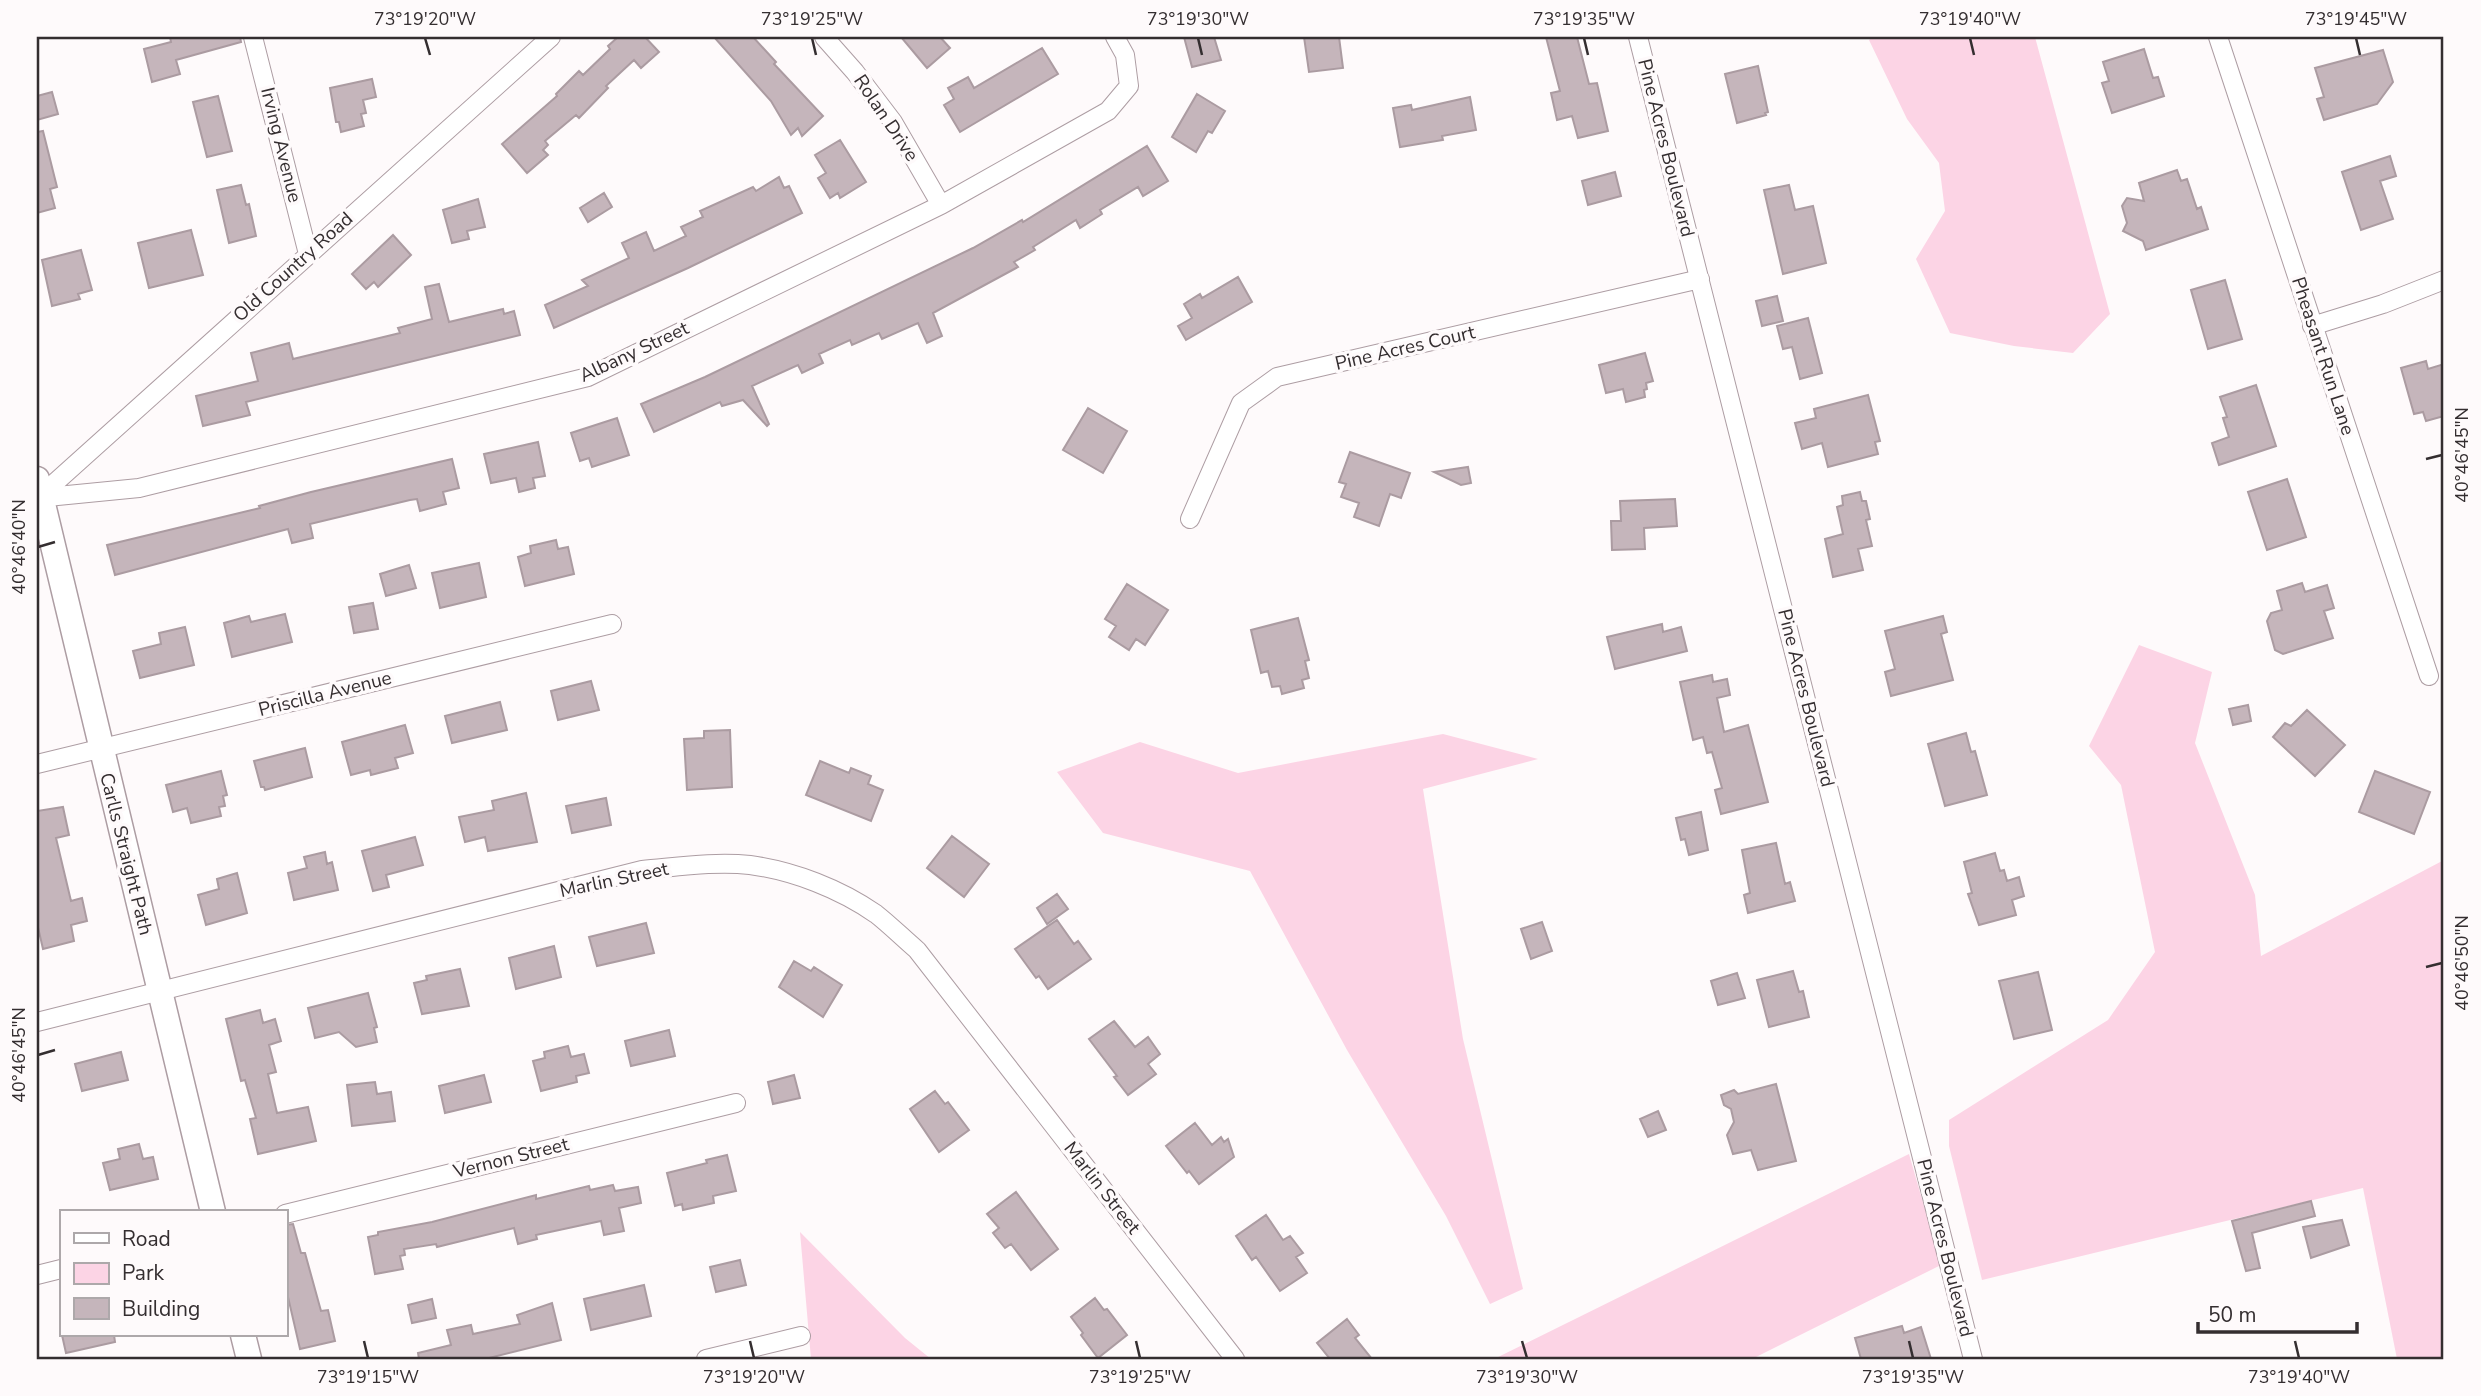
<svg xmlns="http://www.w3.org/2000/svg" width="2481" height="1396" viewBox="0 0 2481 1396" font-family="'Nunito Sans',sans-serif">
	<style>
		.green { fill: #fcd4e5 }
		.building { fill: #c5b5bb; stroke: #ab9ba1; stroke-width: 2 }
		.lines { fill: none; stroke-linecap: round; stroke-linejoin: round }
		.street-casing { stroke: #ad9da3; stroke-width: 20 }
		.secondary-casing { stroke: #ad9da3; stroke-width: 27 }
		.street { stroke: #fff; stroke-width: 18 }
		.secondary { stroke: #fff; stroke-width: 24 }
		.ticks { fill: none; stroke: #342e30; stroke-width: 2.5 }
		.labels { text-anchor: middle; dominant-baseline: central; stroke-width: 7; stroke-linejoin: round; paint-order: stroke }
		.street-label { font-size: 19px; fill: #342e30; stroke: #fefafb }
		.neatline { fill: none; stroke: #342e30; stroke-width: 2.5 }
		.ticks-label { font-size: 18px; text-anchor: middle; fill: #342e30 }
	</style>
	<rect width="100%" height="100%" fill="#fefafb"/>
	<path class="green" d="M1873 37H2035L2110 314 2073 353 2014 346 1950 333 1916 259 1945 211 1939 163 1907 119 1869 40Z
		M2139 645 2212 672 2195 743 2255 895 2261 956 2444 860V1359H2397L2363 1188 1982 1280 1949 1146V1120L2108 1020 2155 952 2121 785 2089 746Z
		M1443 734 1538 759 1423 789 1463 1039 1523 1289 1490 1304 1446 1216 1347 1050 1250 871 1103 833 1057 772 1140 742 1238 773Z
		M1909 1154 1941 1265 1752 1359H1494Z
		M800 1232 905 1338 931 1359H811Z"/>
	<path class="building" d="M170 37H240L241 42 176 60 180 74 152 82 144 49 171 42Z
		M618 37H645L659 52 641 68 634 60 606 86 608 88 579 118 576 115 545 141 548 145 543 150 548 155 527 173 502 144 557 96 556 94 579 71 583 75 610 49 608 46Z
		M714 37H753L776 62 774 64 823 116 802 136 798 128 791 135 771 101Z
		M901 37H940L950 48 927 68Z
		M1184 37H1214L1221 60 1192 67Z
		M1304 37H1339L1343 68 1309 72Z
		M1546 37H1577L1589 84 1597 83 1608 131 1578 138 1572 116 1557 120 1551 93 1560 91Z
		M1042 48 1058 74 960 132 944 105 954 99 948 88 968 77 974 88Z
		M2144 49 2153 78 2158 77 2164 96 2112 113 2102 83 2109 81 2103 62Z
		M2383 50 2393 82 2377 104 2324 120 2317 99 2324 97 2315 68Z
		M1758 66 1768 112 1765 113 1766 115 1737 123 1725 74Z
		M372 79 376 97 363 100 366 113 361 114 364 126 341 132 339 122H336L330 88Z
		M52 92 58 114 37 120V96Z
		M1197 94 1225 111 1212 133 1208 131 1196 152 1172 137Z
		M218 96 232 151 207 157 193 102Z
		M1470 97 1476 130 1442 136 1443 140 1400 147 1393 108 1411 105 1412 110Z
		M43 131 57 187 50 189 55 208 37 213V132Z
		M840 140 866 182 840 198 838 193 830 198 818 178 826 173 815 155Z
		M1147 146 1168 181 1143 196 1138 187 1100 210 1102 214 1080 228 1076 220 1033 247 1035 250 1014 262 1018 267 933 313 942 336 927 343 918 323 882 339 879 333 852 345 850 340 819 354 823 363 802 373 798 365 752 386 769 424 767 426 743 400 722 406 720 402 654 432 641 404 705 377 973 248 1022 220 1023 222Z
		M2390 156 2396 176 2380 181 2393 219 2361 230 2342 172Z
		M2177 170 2181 181 2187 179 2197 209 2201 207 2208 229 2146 250 2143 241 2123 231 2127 223 2122 206 2127 198 2144 201 2139 183Z
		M1615 172 1621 196 1588 205 1582 181Z
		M779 177 784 188 789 186 802 213 688 268 554 328 545 305 588 286 582 280 629 258 622 243 646 232 654 251 686 236 681 227 703 217 700 211 753 187 756 191Z
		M241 185 246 205 249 204 256 236 229 243 217 190Z
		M1789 185 1795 210 1813 206 1826 263 1783 274 1764 190Z
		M604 193 612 207 588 222 580 208Z
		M478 199 485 227 467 231 469 239 452 243 443 210Z
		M191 230 203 275 149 288 138 243Z
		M393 235 411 255 378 287 374 282 366 289 352 274Z
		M81 250 92 290 78 294 80 299 52 306 42 260Z
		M1238 277 1252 302 1186 340 1178 326 1192 318 1184 304 1200 294 1202 298Z
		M2225 280 2242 339 2208 349 2191 290Z
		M439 284 449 322 503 309 504 314 514 311 520 335 246 402 250 415 203 426 196 396 258 381 251 353 289 343 293 359 400 333 398 328 432 319 425 287Z
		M1777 296 1783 321 1762 326 1756 301Z
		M1808 318 1822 373 1800 379 1792 347 1783 349 1777 326Z
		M1645 353 1653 381 1646 383 1647 389 1644 390 1645 397 1626 402 1623 389 1606 393 1599 365Z
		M2426 361 2428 369 2444 364V416L2426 421 2423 412 2414 414 2401 368Z
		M2256 385 2276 446 2219 465 2212 443 2229 437 2223 418 2227 417 2220 397Z
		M1868 395 1880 441 1875 442 1878 454 1828 467 1822 443 1802 449 1795 423 1816 418 1814 409Z
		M1088 408 1127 431 1103 473 1063 450Z
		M617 418 629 455 592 467 589 458 580 461 571 433Z
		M538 442 545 476 533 478 535 488 519 492 516 478 491 483 484 454Z
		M1350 452 1410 473 1401 498 1390 494 1379 526 1354 517 1359 503 1341 497 1346 484 1339 482Z
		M452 459 459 488 443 492 446 504 420 511 417 499 410 500 310 524 313 538 292 543 288 529 115 575 107 545 260 508 259 506 311 492Z
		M1468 467 1471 483 1461 485 1434 472Z
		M2287 479 2306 537 2267 550 2248 492Z
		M1860 492 1862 501H1866L1870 519 1866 520 1872 546 1858 549 1863 570 1833 577 1825 539 1843 534 1837 507 1843 505 1842 496Z
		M1675 499 1677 526 1644 528 1645 549 1612 550 1611 521H1621L1620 501Z
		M556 540 558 549 568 547 574 574 525 586 518 557 531 553 530 546Z
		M479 563 486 597 440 608 432 573Z
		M409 565 416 588 386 596 380 574Z
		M2302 583 2305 592 2327 585 2334 608 2324 611 2333 638 2283 654 2275 650 2267 621 2271 613 2282 610 2277 591Z
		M1127 584 1168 610 1145 645 1136 639 1129 650 1109 637 1116 626 1105 619Z
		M373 603 378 629 354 633 349 607Z
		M285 614 292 642 232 657 224 623 249 616 251 622Z
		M1943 616 1947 632 1941 634 1953 680 1891 696 1885 672 1895 669 1885 631Z
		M1298 618 1309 660 1305 661 1309 678 1302 680 1304 688 1282 694 1280 686 1272 687 1268 671 1261 673 1251 630Z
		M1662 624 1663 632 1681 627 1687 651 1615 669 1607 637Z
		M185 627 194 665 140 678 133 651 161 644 159 633Z
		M1712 675 1713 682 1727 679 1730 695 1717 698 1724 732 1748 725 1768 802 1721 814 1715 790 1722 788 1712 752 1707 753 1703 737 1693 740 1680 682Z
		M591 681 599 710 558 720 551 691Z
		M500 702 507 730 452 743 445 716Z
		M2248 705 2251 721 2233 725 2229 709Z
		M2307 710 2345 745 2315 776 2273 737 2285 723 2291 726Z
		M405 725 413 753 395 758 398 768 371 775 370 770 351 775 342 742Z
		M730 730 732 787 687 790 684 739 704 738V731Z
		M1966 733 1971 752 1975 751 1987 795 1945 806 1928 744Z
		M305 748 312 777 265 790 264 787H261L254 761Z
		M820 761 849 773 851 768 871 776 868 784 883 790 871 821 806 795Z
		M221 771 227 795 223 796 225 806 219 807 221 816 191 823 187 808 173 812 166 785Z
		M2375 771 2430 792 2414 834 2359 812Z
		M526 793 537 842 488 851 485 837 465 842 459 817 494 810 492 801Z
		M606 798 611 825 572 833 566 806Z
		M63 807 69 835 56 838 71 901 82 898 87 921 71 925 74 941 43 949 37 923V811Z
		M1701 812 1708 850 1689 855 1685 839 1681 840 1676 818Z
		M952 836 989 864 964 897 927 868Z
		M415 837 423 865 386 875 389 887 373 891 362 851Z
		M1776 843 1785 884 1790 882 1795 901 1748 913 1744 895 1750 893 1742 850Z
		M325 852 327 864 332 862 338 890 294 900 288 873 307 868 304 857Z
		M1995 853 2000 871 2004 870 2007 881 2019 877 2024 896 2012 900 2016 915 1979 925 1968 894 1972 893 1964 862Z
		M237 873 247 913 206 925 198 895 219 889 217 879Z
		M1057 894 1068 909 1047 924 1037 908Z
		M1057 920 1074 944 1078 941 1091 959 1048 989 1039 976 1036 978 1015 949Z
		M1542 922 1552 951 1531 959 1521 929Z
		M646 923 654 953 597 966 589 937Z
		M554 946 561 977 516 989 509 958Z
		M794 961 811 971 814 967 842 985 823 1017 779 987Z
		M460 969 469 1006 422 1014 414 983 427 980 426 976Z
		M1793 971 1799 992 1803 991 1809 1017 1769 1027 1757 980Z
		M2038 972 2052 1030 2014 1039 1999 981Z
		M1737 973 1745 998 1718 1005 1711 981Z
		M368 993 377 1027 374 1028 377 1042 356 1047 339 1032 315 1038 308 1008Z
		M260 1010 263 1023 275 1019 281 1041 269 1045 276 1072 268 1074 277 1113 308 1107 316 1141 258 1154 250 1119 256 1118 245 1080 241 1081 226 1019Z
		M1114 1021 1135 1047 1148 1037 1160 1054 1148 1064 1156 1074 1128 1095 1114 1077 1117 1076 1089 1039Z
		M669 1030 675 1056 631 1066 625 1041Z
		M568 1046 571 1057 584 1054 589 1073 576 1076 577 1082 541 1091 533 1061 545 1058 544 1052Z
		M121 1052 128 1080 82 1091 75 1064Z
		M484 1075 491 1102 445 1113 439 1086Z
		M794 1075 800 1098 773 1104 768 1082Z
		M375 1082 377 1094 391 1092 395 1121 352 1126 347 1085Z
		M1776 1084 1796 1161 1758 1170 1751 1150 1733 1154 1727 1135 1734 1122 1731 1109 1724 1105 1721 1095 1734 1090 1738 1094Z
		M935 1091 945 1104 948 1102 969 1130 939 1152 910 1109Z
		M1658 1111 1666 1130 1648 1137 1640 1119Z
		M1195 1123 1212 1145 1221 1137 1224 1142 1228 1139 1234 1157 1199 1184 1189 1171 1187 1173 1166 1146Z
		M139 1144 143 1159 153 1157 158 1179 110 1190 103 1163 120 1159 118 1149Z
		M727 1155 736 1191 713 1196 714 1203 683 1210 682 1204 675 1206 667 1173 707 1163 706 1160Z
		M613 1185 615 1191 638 1187 641 1203 619 1208 624 1231 604 1235 601 1221 536 1235 537 1239 518 1244 514 1228 437 1247 436 1244 404 1249 405 1255 400 1256 403 1269 375 1274 368 1237 378 1235V1232L432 1222 536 1195V1199L589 1186 590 1190Z
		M1016 1192 1058 1249 1031 1270 1011 1244 1005 1248 993 1233 999 1228 987 1214Z
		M2311 1201 2315 1216 2252 1233 2260 1268 2246 1271 2232 1221Z
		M1266 1215 1283 1240 1290 1236 1303 1253 1296 1257 1307 1273 1280 1291 1256 1257 1252 1260 1236 1236Z
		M2342 1220 2349 1245 2311 1258 2303 1227Z
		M293 1224 301 1253H305L321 1311 328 1310 335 1341 300 1349 285 1284V1225Z
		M740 1260 746 1285 716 1292 710 1267Z
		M644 1285 651 1316 591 1330 584 1299Z
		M1095 1298 1104 1310 1107 1309 1127 1335 1098 1358 1081 1335 1083 1333 1071 1317Z
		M432 1299 436 1318 412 1323 408 1305Z
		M552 1303 561 1340 485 1359H419L418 1353 451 1345 447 1330 471 1325 473 1334 520 1324 517 1315Z
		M1347 1319 1359 1335 1355 1338 1372 1359H1330L1317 1343Z
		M1902 1326 1904 1333 1921 1327 1931 1359H1861L1855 1338Z
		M62 1335H114L115 1342 66 1353Z"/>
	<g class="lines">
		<g class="street-casing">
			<path id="street" d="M253 37 308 254
				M824 37 855 72 893 122 941 205
				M1638 37 1973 1359
				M2218 37 2429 676
				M2312 326 2383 304 2444 280
				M39 497 551 37
				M37 498 139 488 588 377 941 205 1108 111 1129 86 1125 55 1115 37
				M1190 519 1241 403 1277 377 1700 279
				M37 764 612 624
				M37 1022 642 870C677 867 715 861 750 865 794 871 840 889 876 914 890 925 903 938 917 950L1235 1359
				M285 1214 736 1103
				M37 1275 61 1269
				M706 1359 801 1336"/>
		</g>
		<g class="secondary-casing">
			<path id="secondary" d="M37 479 213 1212
				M243 1335 249 1359"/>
		</g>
		<use href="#street" class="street"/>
		<use href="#secondary" class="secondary"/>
	</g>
	<path class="ticks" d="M425 38 430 55M812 38 816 55M1198 38 1202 55M1584 38 1588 55M1970 38 1974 55M2356 38 2360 55M2426 459 2442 455M38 547 55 542M2426 967 2442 963M38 1055 55 1050M364 1341 368 1358M750 1341 754 1358M1136 1341 1140 1358M1522 1341 1527 1358M1909 1341 1913 1358M2295 1341 2299 1358"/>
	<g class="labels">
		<g class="street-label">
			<text transform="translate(886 118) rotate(56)">Rolan Drive</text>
			<text transform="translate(281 145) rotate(76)">Irving Avenue</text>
			<text transform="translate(1666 148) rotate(76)">Pine Acres Boulevard</text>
			<text transform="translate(293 267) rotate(-42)">Old Country Road</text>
			<text transform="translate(1405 348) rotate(-13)">Pine Acres Court</text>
			<text transform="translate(634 352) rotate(-25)">Albany Street</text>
			<text transform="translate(2323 356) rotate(72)">Pheasant Run Lane</text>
			<text transform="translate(325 694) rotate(-14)">Priscilla Avenue</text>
			<text transform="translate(1806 698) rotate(76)">Pine Acres Boulevard</text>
			<text transform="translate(126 854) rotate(76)">Carlls Straight Path</text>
			<text transform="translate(614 880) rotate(-12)">Marlin Street</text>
			<text transform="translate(511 1158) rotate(-14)">Vernon Street</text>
			<text transform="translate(1102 1188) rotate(52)">Marlin Street</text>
			<text transform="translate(1945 1248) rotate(76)">Pine Acres Boulevard</text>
		</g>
	</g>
	<rect width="2481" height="1396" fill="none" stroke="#fefafb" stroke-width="77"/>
	<rect x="60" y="1210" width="228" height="126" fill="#fefafb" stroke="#ada8aa" stroke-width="2"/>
	<rect x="74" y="1233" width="35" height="10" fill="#ffffff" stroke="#ada8aa" stroke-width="2"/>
	<text x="122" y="1246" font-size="21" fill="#342e30">Road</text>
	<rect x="74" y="1263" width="35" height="21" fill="#fcd4e5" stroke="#ada8aa" stroke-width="2"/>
	<text x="122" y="1280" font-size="21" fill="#342e30">Park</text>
	<rect x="74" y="1298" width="35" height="21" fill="#c5b5bb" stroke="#ada8aa" stroke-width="2"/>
	<text x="122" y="1316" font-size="21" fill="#342e30">Building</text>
	<path d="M2198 1322v10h159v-10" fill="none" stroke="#342e30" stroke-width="3.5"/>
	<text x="2208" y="1322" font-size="21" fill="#342e30" stroke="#fefafb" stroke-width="5" paint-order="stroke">50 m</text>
	<rect x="38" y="38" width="2404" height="1320" class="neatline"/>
	<g class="ticks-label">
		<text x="425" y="25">73°19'20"W</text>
		<text x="812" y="25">73°19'25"W</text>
		<text x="1198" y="25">73°19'30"W</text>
		<text x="1584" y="25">73°19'35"W</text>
		<text x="1970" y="25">73°19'40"W</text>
		<text x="2356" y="25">73°19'45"W</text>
		<text transform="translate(2462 455) rotate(-90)" y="6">40°46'45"N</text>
		<text transform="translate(19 547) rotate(-90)" y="6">40°46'40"N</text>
		<text transform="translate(2462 963) rotate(-90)" y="6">40°46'50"N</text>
		<text transform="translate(19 1055) rotate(-90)" y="6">40°46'45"N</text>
		<text x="368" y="1383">73°19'15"W</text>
		<text x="754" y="1383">73°19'20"W</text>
		<text x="1140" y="1383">73°19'25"W</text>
		<text x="1527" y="1383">73°19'30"W</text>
		<text x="1913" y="1383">73°19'35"W</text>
		<text x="2299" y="1383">73°19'40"W</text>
	</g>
</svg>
